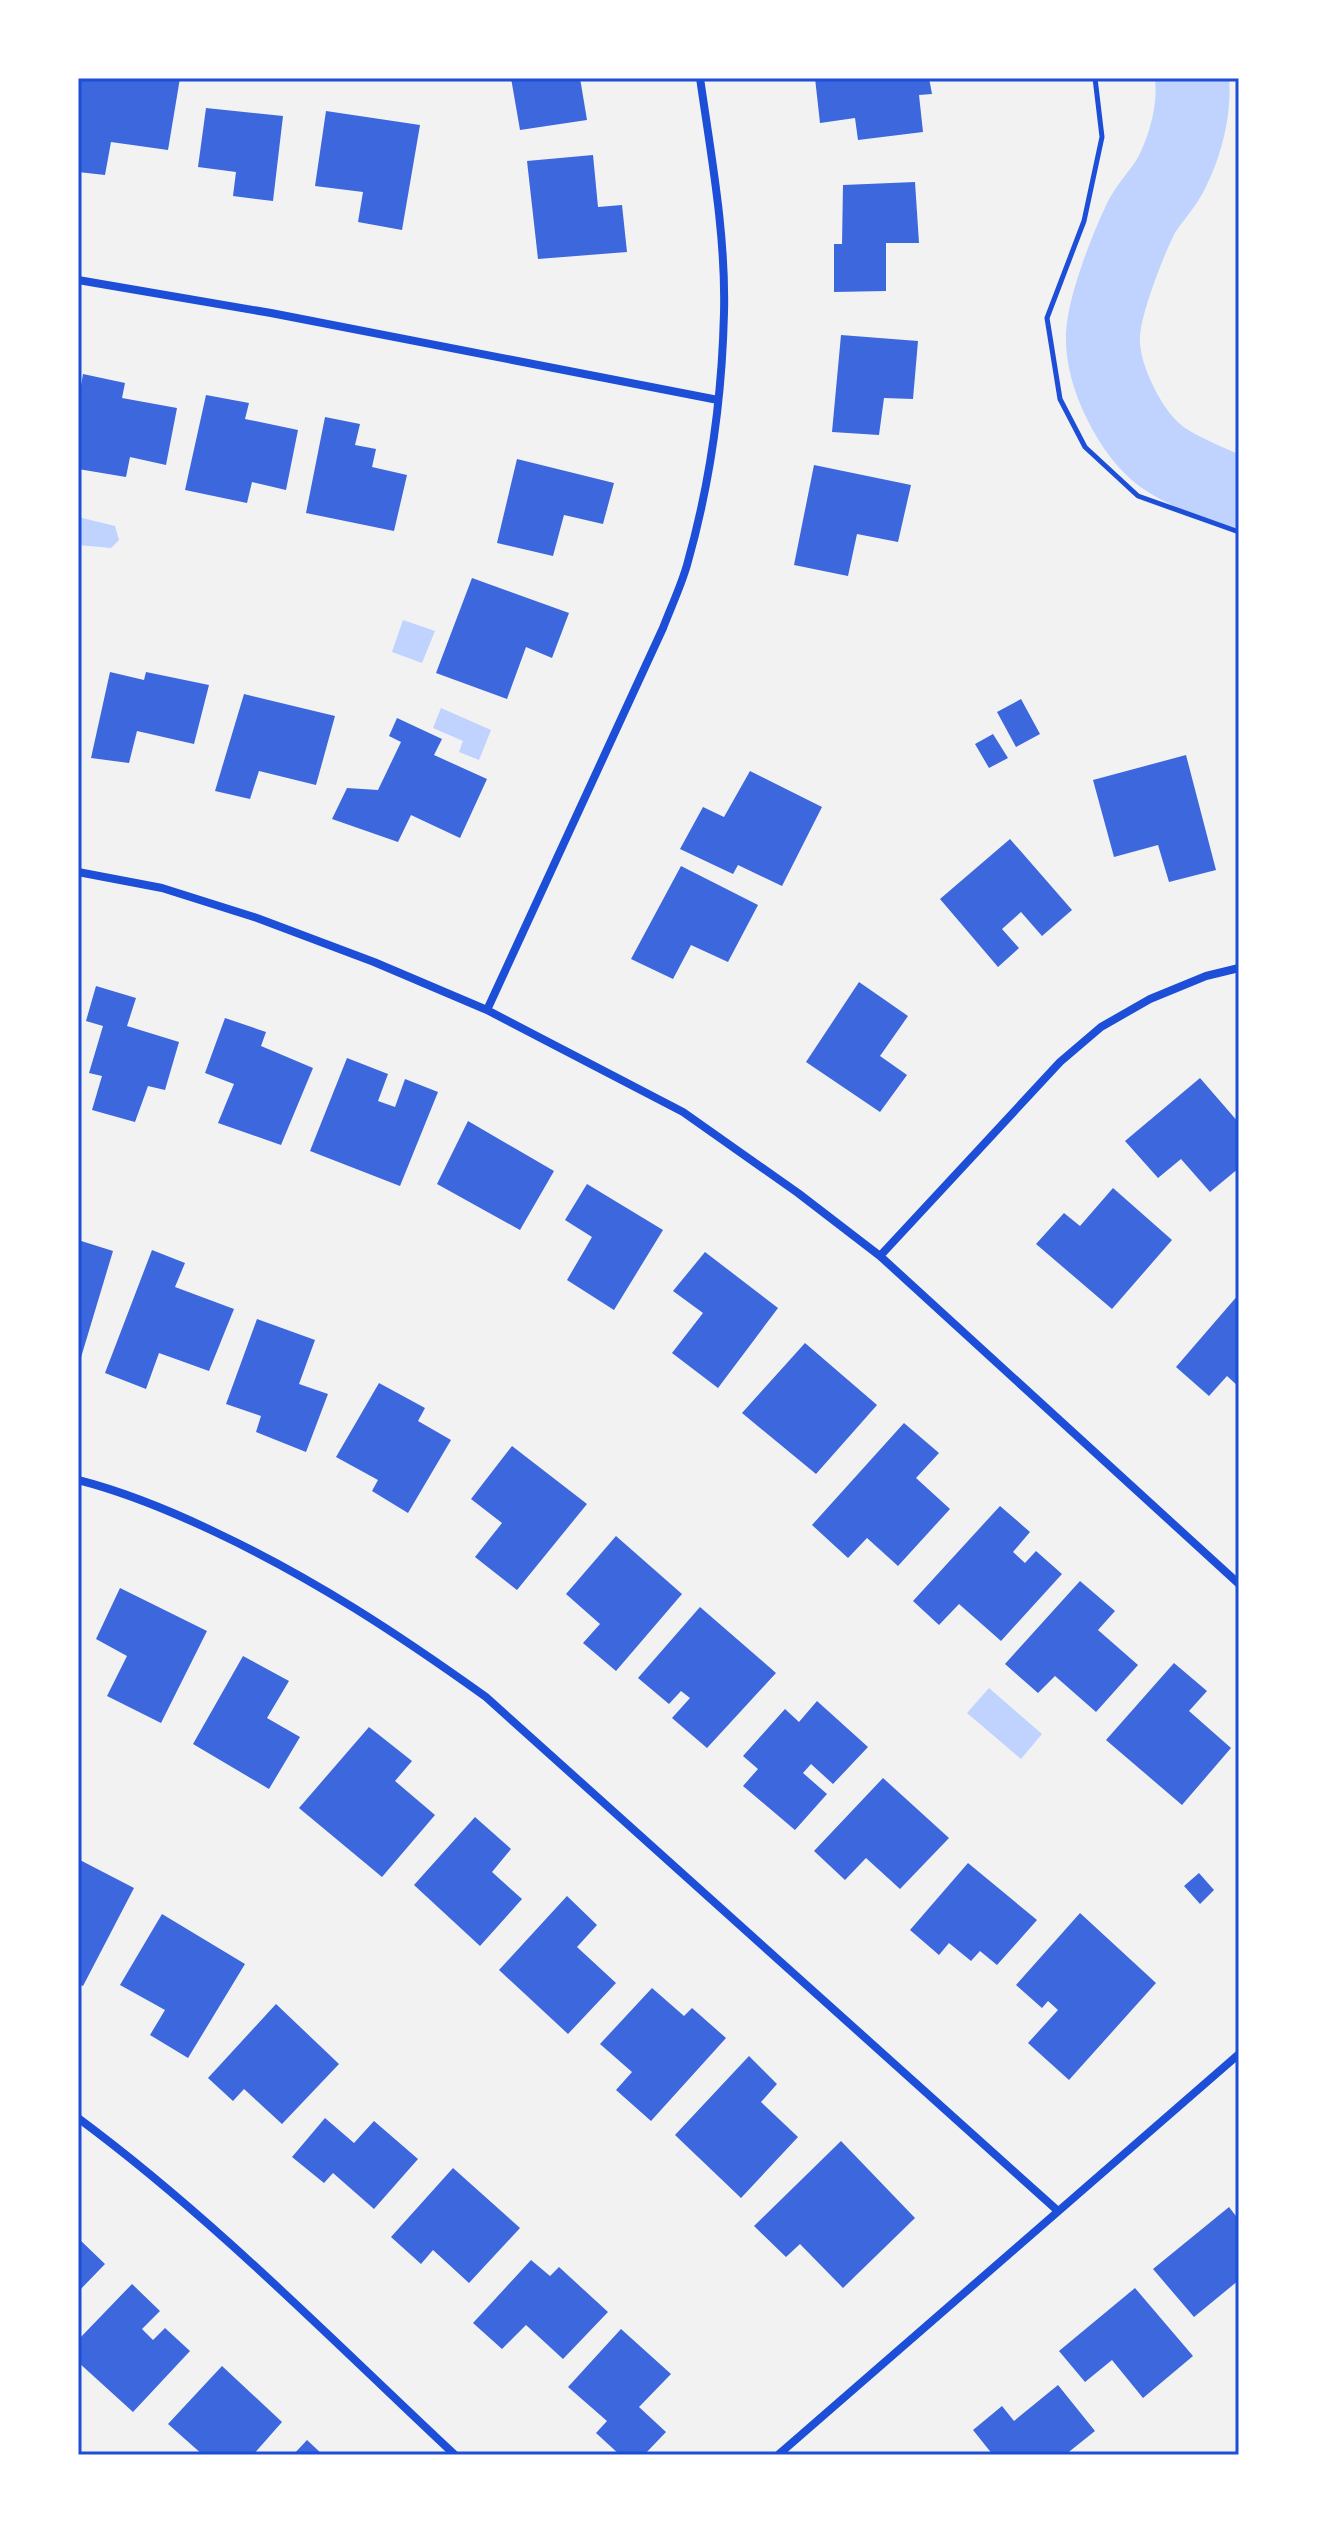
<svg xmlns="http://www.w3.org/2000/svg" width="1317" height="2533" viewBox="0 0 1317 2533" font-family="'IBM Plex Serif',serif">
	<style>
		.water { fill: #bfd3fe }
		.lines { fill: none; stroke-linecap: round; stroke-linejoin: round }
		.river { stroke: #bfd3fe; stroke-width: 74 }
		.building { fill: #3d67dc }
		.path { stroke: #1d4ed8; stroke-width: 5 }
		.minor { stroke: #1d4ed8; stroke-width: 8 }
		.neatline { fill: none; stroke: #1d4ed8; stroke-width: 3 }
	</style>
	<rect width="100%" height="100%" fill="#f2f2f2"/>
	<path class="water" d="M78 517 115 526 119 540 111 548 78 545Z
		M403 620 435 631 422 663 392 652Z
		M441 708 491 730 479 760 459 752 463 741 433 728Z
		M989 1688 1042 1734 1021 1759 967 1713Z"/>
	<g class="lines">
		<path class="river" d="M1192 78C1195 109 1186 144 1172 172 1164 189 1149 202 1141 218 1127 247 1105 303 1103 334 1101 375 1130 433 1162 457 1185 473 1214 483 1239 495"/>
	</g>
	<path class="building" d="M78 78H180L168 150 111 142 105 175 78 172Z
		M511 78H580L587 120 520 130Z
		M815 78H929L932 94 919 95 923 132 858 140 855 118 820 123Z
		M206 108 283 116 273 201 233 196 236 172 198 167Z
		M326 111 420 125 402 230 358 222 363 192 315 186Z
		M593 155 598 207 622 205 627 252 538 259 527 161Z
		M915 182 919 243H886V291L834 292V244H842L843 185Z
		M841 335 918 341 913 399 884 398 879 435 832 432Z
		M83 374 125 383 122 398 177 408 166 465 130 457 126 477 78 469V403Z
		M206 395 249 403 245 419 298 430 286 490 252 482 247 503 185 490Z
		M325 417 360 424 355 445 376 449 372 467 407 475 394 531 306 513Z
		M517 459 614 483 603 524 564 515 553 556 497 543Z
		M814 465 911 485 898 542 857 534 848 576 794 565Z
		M472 578 569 613 552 658 526 647 507 699 436 673Z
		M110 672 144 680 146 672 209 685 194 744 137 731 129 763 91 758Z
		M244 694 335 716 316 785 259 771 250 799 215 791Z
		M1021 699 1040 734 1016 747 997 712Z
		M397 718 442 739 434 755 487 779 460 838 411 815 398 842 332 819 347 788 378 790 401 742 389 736Z
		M993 734 1008 758 989 768 975 744Z
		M1186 755 1216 870 1169 882 1158 845 1114 857 1093 780Z
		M750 771 822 807 782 886 738 865 733 874 680 849 703 807 724 817Z
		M1010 839 1072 910 1042 936 1021 912 1002 929 1019 948 998 967 940 899Z
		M681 866 758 905 728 962 691 945 673 979 631 959Z
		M859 982 908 1016 880 1056 907 1075 880 1112 806 1062Z
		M96 986 136 998 127 1026 179 1042 165 1090 148 1086 135 1122 92 1110 102 1076 89 1073 103 1026 86 1021Z
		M225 1018 266 1032 261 1046 313 1068 281 1145 218 1123 234 1084 205 1073Z
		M347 1058 388 1074 378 1101 395 1107 405 1079 438 1092 400 1186 310 1151Z
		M1200 1078 1239 1123V1168L1210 1192 1181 1159 1158 1178 1125 1141Z
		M468 1121 554 1171 520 1230 437 1184Z
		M587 1184 663 1230 614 1310 567 1280 592 1237 565 1220Z
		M1113 1188 1172 1240 1112 1309 1036 1244 1064 1213 1080 1226Z
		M78 1240 113 1251 79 1364H78Z
		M152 1250 185 1263 175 1287 234 1309 209 1371 159 1353 146 1389 105 1373Z
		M705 1252 778 1308 718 1388 672 1353 703 1313 673 1291Z
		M1239 1294V1387L1227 1376 1209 1396 1176 1367Z
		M257 1319 315 1340 299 1384 328 1394 306 1452 256 1432 261 1416 226 1404Z
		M805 1343 877 1405 816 1474 742 1413Z
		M379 1383 425 1408 418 1421 451 1440 408 1513 372 1491 378 1480 336 1457Z
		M904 1423 939 1453 916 1478 950 1509 898 1566 867 1538 848 1558 812 1525Z
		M512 1446 587 1504 517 1590 475 1557 502 1523 471 1499Z
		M1000 1506 1030 1532 1013 1552 1025 1563 1036 1551 1062 1574 1001 1641 959 1604 939 1625 913 1601Z
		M616 1536 682 1594 616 1671 583 1643 600 1624 566 1594Z
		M1080 1581 1115 1611 1098 1630 1138 1665 1096 1712 1055 1676 1038 1693 1005 1664Z
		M120 1588 207 1631 161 1723 107 1696 127 1656 96 1639Z
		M700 1607 776 1673 707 1748 672 1718 690 1698 681 1691 669 1704 638 1678Z
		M243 1656 289 1681 267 1718 300 1737 269 1789 193 1744Z
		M1174 1663 1207 1691 1189 1711 1231 1748 1182 1805 1106 1740Z
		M817 1701 868 1747 833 1784 811 1764 803 1773 827 1794 795 1830 743 1786 758 1769 743 1756 785 1709 799 1722Z
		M369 1727 412 1761 395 1781 435 1815 382 1877 299 1808Z
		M883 1778 949 1838 900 1889 866 1858 845 1880 814 1851Z
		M475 1817 511 1849 492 1872 522 1899 480 1946 414 1885Z
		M78 1859 134 1888 83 1986 78 1984Z
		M968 1863 1037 1920 997 1965 980 1951 971 1961 949 1943 939 1955 910 1930Z
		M1199 1873 1214 1890 1200 1904 1184 1886Z
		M567 1896 597 1925 577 1947 616 1983 568 2034 499 1970Z
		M1080 1913 1156 1983 1069 2080 1028 2043 1058 2010 1048 2001 1042 2008 1016 1985Z
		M162 1914 245 1964 188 2058 150 2035 165 2010 120 1985Z
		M652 1988 684 2016 692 2008 726 2038 651 2121 616 2090 632 2072 600 2044Z
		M276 2004 339 2064 282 2124 244 2089 233 2101 208 2078Z
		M749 2056 777 2084 761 2102 798 2137 741 2198 675 2135Z
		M325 2118 354 2143 374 2121 418 2159 374 2209 333 2173 324 2183 292 2157Z
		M841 2141 915 2218 843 2288 800 2244 786 2257 754 2226Z
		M453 2168 520 2228 469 2283 433 2250 421 2264 391 2237Z
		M1229 2207 1239 2220V2280L1194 2317 1153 2269Z
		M78 2238 105 2264 78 2292Z
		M531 2260 550 2276 559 2267 608 2312 563 2359 526 2325 502 2349 473 2323Z
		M132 2284 160 2311 142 2329 153 2340 165 2328 190 2351 133 2412 78 2362V2340Z
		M1135 2288 1193 2356 1143 2398 1112 2360 1085 2382 1059 2351Z
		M621 2329 671 2374 639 2407 666 2432 644 2455H620L596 2433 607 2421 568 2387Z
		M222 2366 282 2422 253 2455H203L168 2424Z
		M1058 2385 1095 2431 1065 2455H993L973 2430 1002 2406 1014 2421Z
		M307 2440 323 2455H293Z"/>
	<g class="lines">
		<path class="path" d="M1095 78 1102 137 1084 221 1047 318 1060 399 1085 447 1138 496 1239 532"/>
		<path class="minor" d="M78 280 271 313 718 400
			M78 872 162 888 257 918 374 962 487 1010 683 1112 798 1193 880 1256 1239 1584
			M487 1010 663 628C671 607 681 586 687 565 710 484 722 397 724 313 726 235 711 155 700 78
			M880 1256 1060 1062 1101 1027 1150 999 1206 976 1239 968
			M78 1480C125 1492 171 1511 215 1532 313 1578 398 1634 486 1697L1058 2211
			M78 2118C213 2218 332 2340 455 2455
			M778 2455 1239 2054"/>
	</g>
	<rect width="1317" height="2533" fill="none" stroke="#ffffff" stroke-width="160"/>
	<rect x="80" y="80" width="1157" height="2373" class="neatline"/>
</svg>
